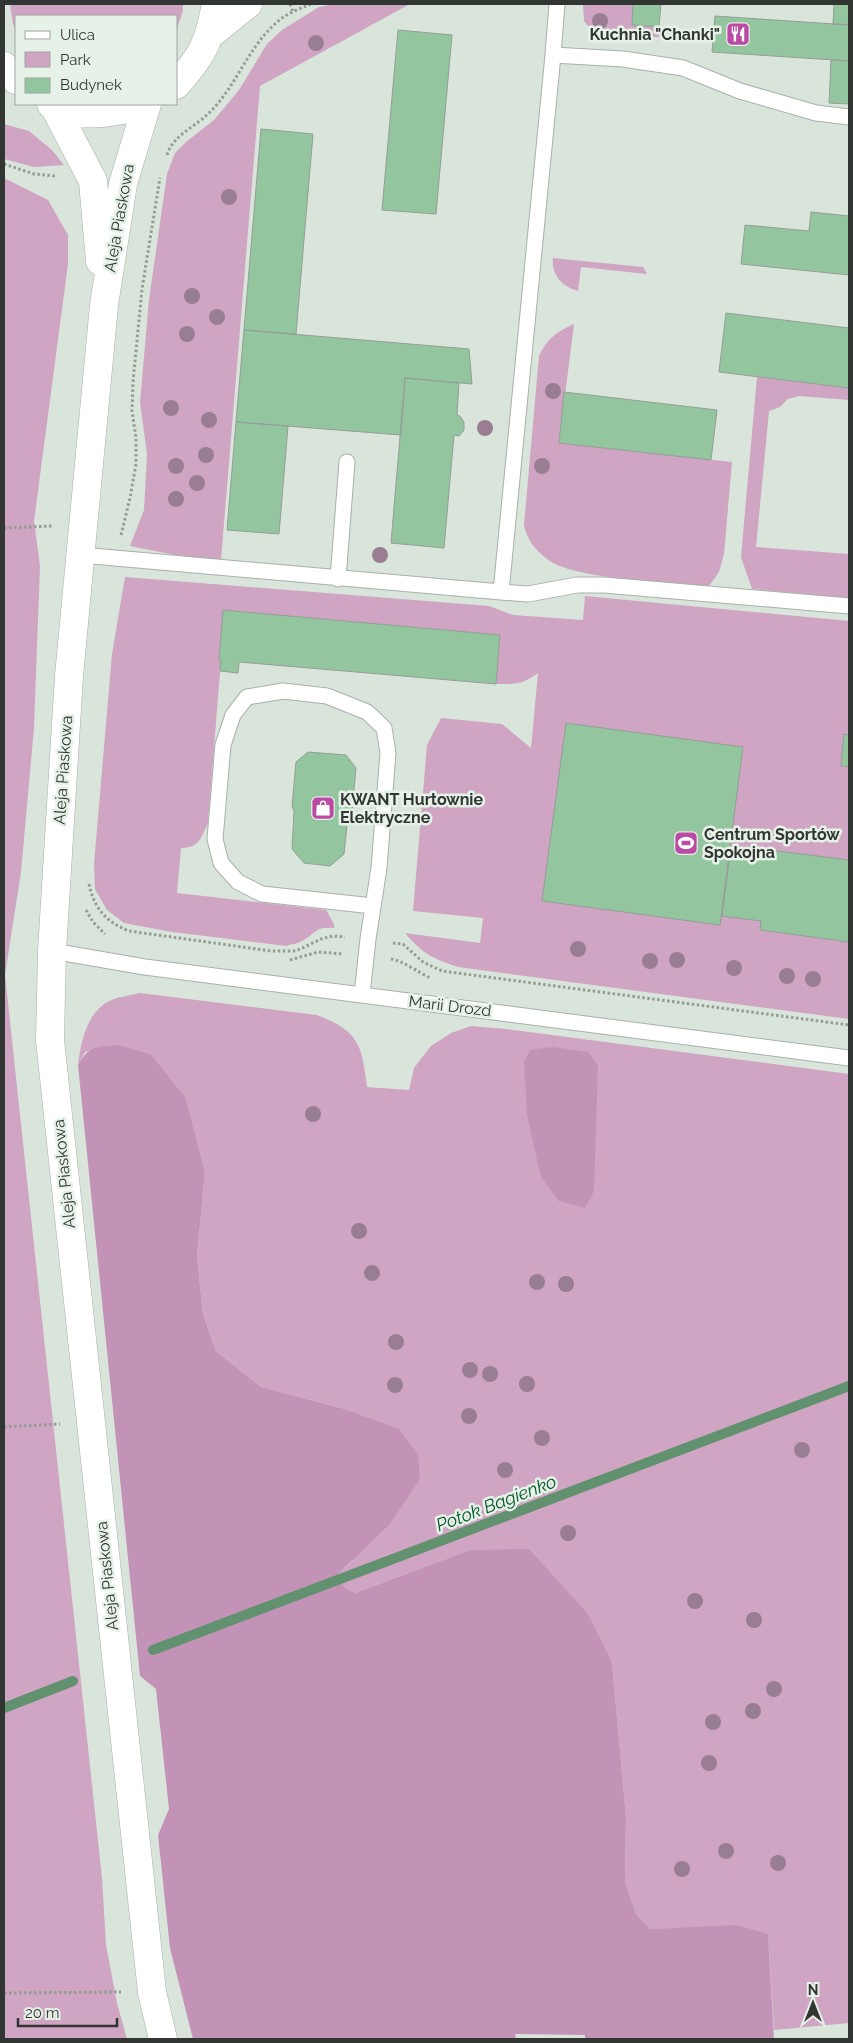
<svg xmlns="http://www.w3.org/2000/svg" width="853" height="2043" viewBox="0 0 853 2043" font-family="Raleway,sans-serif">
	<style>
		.green { fill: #cfa5c3 }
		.forest { fill: #c393b7 }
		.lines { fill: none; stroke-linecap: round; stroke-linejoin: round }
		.stream { stroke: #61916e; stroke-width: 10 }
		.building { fill: #93c59f; stroke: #949e96 }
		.lane-casing { stroke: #a7b1a9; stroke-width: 17 }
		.secondary-casing { stroke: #a7b1a9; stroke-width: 29 }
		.path { stroke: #949c96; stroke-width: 3; stroke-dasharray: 2.5 2.5; stroke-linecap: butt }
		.lane { stroke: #fff; stroke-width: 15 }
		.secondary { stroke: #fff; stroke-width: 28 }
		.tree { fill: #997e93 }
		.labels { text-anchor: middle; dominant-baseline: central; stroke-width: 5; stroke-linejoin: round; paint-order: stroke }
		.poi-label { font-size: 16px; font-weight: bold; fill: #323633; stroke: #e6f1e8; text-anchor: start }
		.street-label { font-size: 16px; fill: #323633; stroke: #e6f1e8 }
		.water-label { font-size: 18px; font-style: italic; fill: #005527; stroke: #e6f1e8 }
	</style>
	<rect width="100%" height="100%" fill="#d9e4db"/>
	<path class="green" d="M10 4H183V11L176 31V16H16V31L13 24Z
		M334 4H410L260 86 221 560 205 561 130 546 144 510 147 454 140 402 149 300 167 174 175 153 186 142 214 120 239 90 267 44 282 30 319 7Z
		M583 4H633L632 25 666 27V34L662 37H655L594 33 584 21Z
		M4 124 29 131 52 150 64 165 34 167 4 159Z
		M4 178 48 200 68 235V264L34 521 40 566 34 728 21 872 5 975 102 1878 106 1945 117 2003 127 2039H4Z
		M553 258 643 267 647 274 581 267 578 291C563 287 551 275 553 258Z
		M574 324 559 443 732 462 724 554 719 572 709 586C674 583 576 579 550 561 537 552 527 541 524 525L539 356C547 339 556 332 574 324Z
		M757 377 849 388V400L799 396 788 399 780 407 769 411 756 547 849 554V598L752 589 741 557Z
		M125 577 489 606 513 615 583 620 585 596 849 621V1019L458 967C432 958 424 955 405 933L480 943 483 918 413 911 427 745 441 718 502 724 531 748 538 673C521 685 517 684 496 684L500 635 223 611 219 660H221L208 823C201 838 199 848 181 848L177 893 326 910 334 924V928C314 926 316 934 302 941 297 944 291 944 287 946L172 932 124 923 107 910 95 889 94 864 112 654Z
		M140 993 317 1015C359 1031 362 1045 367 1087L409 1090 414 1068 431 1046 451 1033 471 1026 506 1029 849 1074V2023L774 2030 768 1934 684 1928 650 1929 636 1914 625 1881 626 1817 612 1663 470 1550 355 1593 344 1587 339 1573 352 1561 398 1428 345 1409 261 1387 216 1351 203 1314 197 1256 205 1172 186 1098 151 1054 120 1045 85 1052 78 1065C81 1040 88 1006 117 998 124 996 133 995 140 993Z"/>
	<path class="forest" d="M120 1045 151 1054 186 1098 205 1172 197 1256 203 1314 216 1351 261 1387 345 1409 398 1428 418 1455 420 1479 390 1524 339 1573 344 1587 355 1593 470 1550 529 1549 588 1614 612 1663 626 1817 625 1881 636 1914 650 1929 737 1925 768 1934 774 2039H585V2035L515 2034 516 2039H193L170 1948 158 1835 169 1809 156 1689 140 1676 78 1065C90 1044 98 1047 120 1045Z
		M552 1047 588 1052 598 1066 594 1191 585 1208 559 1201 541 1177 527 1115 524 1062 530 1050Z"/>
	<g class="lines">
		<path class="stream" d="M153 1650 849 1386
			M4 1708 73 1681"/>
	</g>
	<path class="building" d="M633 4H661L659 27 632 25Z
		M834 4H849V25L833 24Z
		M715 16 849 25V61L712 52Z
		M398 30 452 35 436 214 382 210Z
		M831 60 849 61V104L829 103Z
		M261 129 313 134 296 334 244 330Z
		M811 212 849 216V275L741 264 745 225 809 231Z
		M726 313 849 328V388L719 372Z
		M244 330 469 349 472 384 405 378 401 435 236 422Z
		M405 378 459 383 457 415 460 416 464 422V430L459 436 454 435 444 548 391 543Z
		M564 392 717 410 711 460 559 443Z
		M236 422 288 426 279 534 227 530Z
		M223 610 500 635 496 684 239 662 238 673 220 671 221 660H219Z
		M566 723 743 747 720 925 542 901Z
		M844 734 849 735V767L841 766Z
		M308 752 346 755 356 768 352 811 348 816 344 854 330 866 304 863 292 849 294 811 292 806 296 762Z
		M770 850 849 860V942L760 930 761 921 722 916 730 854 769 859Z"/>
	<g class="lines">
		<g class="lane-casing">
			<path id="lane" d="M553 55 623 59 683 68 740 91 816 113 849 117
				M81 555 501 592 528 594 577 585H604L849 606
				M338 579 347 462
				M501 592 553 55 557 4
				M52 951 145 967 849 1058
				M362 995 368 939 379 868 388 753 384 728 367 712 327 696 283 691 247 697 233 715 223 745 215 839 221 863 238 882 262 894 373 906"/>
		</g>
		<g class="secondary-casing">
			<path id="secondary" d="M211 34 248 4
				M4 66 16 80
				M176 85C203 55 209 43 216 4
				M51 104C81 120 115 113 146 104
				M147 104 123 184 104 305 69 676 52 951 50 1040 152 1992 163 2039
				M54 106 93 181 100 261"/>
		</g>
		<path class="path" d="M290 4 293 12
			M167 155C173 135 195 127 209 113 236 87 247 49 275 24 285 14 299 9 311 4
			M4 164 34 174 56 176
			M4 528 53 526
			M121 535 130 498 136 464V438L132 411 133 382 142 289 160 178
			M89 884C94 908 106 922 129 931L271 951H296L321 939 333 936 345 937
			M86 910 93 922 105 934
			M393 943 403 944 423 962 442 971 849 1025
			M391 959C401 960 420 973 430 978
			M290 960 318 952 343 954
			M4 1427 60 1424
			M4 1993 121 1992"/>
		<use href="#lane" class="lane"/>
		<use href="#secondary" class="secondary"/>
	</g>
	<g class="tree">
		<circle cx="600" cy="21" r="8"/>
		<circle cx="316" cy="43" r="8"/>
		<circle cx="229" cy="197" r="8"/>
		<circle cx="192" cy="296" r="8"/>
		<circle cx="217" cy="317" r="8"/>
		<circle cx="187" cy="334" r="8"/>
		<circle cx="553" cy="391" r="8"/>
		<circle cx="171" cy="408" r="8"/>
		<circle cx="209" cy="420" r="8"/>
		<circle cx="485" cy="428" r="8"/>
		<circle cx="206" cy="455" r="8"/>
		<circle cx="176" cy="466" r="8"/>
		<circle cx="542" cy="466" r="8"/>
		<circle cx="197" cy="483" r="8"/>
		<circle cx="176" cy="499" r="8"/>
		<circle cx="380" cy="555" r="8"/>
		<circle cx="578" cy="949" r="8"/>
		<circle cx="677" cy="960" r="8"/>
		<circle cx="650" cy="961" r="8"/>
		<circle cx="734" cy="968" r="8"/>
		<circle cx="787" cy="976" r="8"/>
		<circle cx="813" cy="979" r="8"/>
		<circle cx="313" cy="1114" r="8"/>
		<circle cx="359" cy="1231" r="8"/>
		<circle cx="372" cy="1273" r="8"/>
		<circle cx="537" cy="1282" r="8"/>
		<circle cx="566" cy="1284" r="8"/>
		<circle cx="396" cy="1342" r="8"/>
		<circle cx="470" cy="1370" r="8"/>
		<circle cx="490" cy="1374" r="8"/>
		<circle cx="527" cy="1384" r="8"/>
		<circle cx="395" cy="1385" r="8"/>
		<circle cx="469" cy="1416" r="8"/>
		<circle cx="542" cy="1438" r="8"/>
		<circle cx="802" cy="1450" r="8"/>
		<circle cx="505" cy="1470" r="8"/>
		<circle cx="568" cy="1533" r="8"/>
		<circle cx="695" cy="1601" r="8"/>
		<circle cx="754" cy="1620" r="8"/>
		<circle cx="774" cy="1689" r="8"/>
		<circle cx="753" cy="1711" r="8"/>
		<circle cx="713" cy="1722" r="8"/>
		<circle cx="709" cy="1763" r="8"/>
		<circle cx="726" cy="1851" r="8"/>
		<circle cx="778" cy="1863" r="8"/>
		<circle cx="682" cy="1869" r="8"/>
	</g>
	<defs>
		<g id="restaurant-square" transform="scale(1.25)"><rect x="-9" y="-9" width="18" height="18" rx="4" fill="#bb4aa5" stroke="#e6f1e8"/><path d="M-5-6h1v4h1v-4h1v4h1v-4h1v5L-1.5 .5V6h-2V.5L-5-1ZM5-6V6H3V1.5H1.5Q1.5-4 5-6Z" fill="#fff"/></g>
		<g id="shop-square" transform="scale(1.25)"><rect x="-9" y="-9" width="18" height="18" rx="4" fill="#bb4aa5" stroke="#e6f1e8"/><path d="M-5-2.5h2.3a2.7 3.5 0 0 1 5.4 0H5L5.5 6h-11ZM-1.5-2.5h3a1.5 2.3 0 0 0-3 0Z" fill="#fff"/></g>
		<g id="stadium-square" transform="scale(1.25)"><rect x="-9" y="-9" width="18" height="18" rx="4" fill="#bb4aa5" stroke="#e6f1e8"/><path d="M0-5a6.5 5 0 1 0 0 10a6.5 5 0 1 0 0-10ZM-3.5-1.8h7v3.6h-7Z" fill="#fff"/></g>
	</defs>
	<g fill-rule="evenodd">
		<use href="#restaurant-square" x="738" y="34"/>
		<use href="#shop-square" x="323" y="808"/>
		<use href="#stadium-square" x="686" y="843"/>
	</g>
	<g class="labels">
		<g class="poi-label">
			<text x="720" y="34" text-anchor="end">Kuchnia "Chanki"</text>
			<text x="340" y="799">KWANT Hurtownie<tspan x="340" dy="18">Elektryczne</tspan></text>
			<text x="704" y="834">Centrum Sportów<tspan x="704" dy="18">Spokojna</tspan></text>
		</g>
		<g class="street-label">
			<text transform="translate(119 218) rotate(-80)">Aleja Piaskowa</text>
			<text transform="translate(63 770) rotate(-86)">Aleja Piaskowa</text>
			<text transform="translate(450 1006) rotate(7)">Marii Drozd</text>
			<text transform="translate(64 1174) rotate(-96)">Aleja Piaskowa</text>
			<text transform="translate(107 1576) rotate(-96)">Aleja Piaskowa</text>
		</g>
		<g class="water-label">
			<text transform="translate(496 1503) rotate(-21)">Potok Bagienko</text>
		</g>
	</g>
	<rect width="853" height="2043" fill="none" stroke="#323633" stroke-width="10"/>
	<rect x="15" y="15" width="162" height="90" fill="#e6f1e8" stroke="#9ea6a0"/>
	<rect x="25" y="31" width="25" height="8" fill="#ffffff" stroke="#9ea6a0"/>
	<text x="60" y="40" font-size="15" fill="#323633">Ulica</text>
	<rect x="25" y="52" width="25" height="15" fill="#cfa5c3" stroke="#9ea6a0"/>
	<text x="60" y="65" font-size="15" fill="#323633">Park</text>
	<rect x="25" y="78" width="25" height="15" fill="#93c59f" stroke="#9ea6a0"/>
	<text x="60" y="90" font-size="15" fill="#323633">Budynek</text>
	<g transform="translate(813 2003)" stroke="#e6f1e8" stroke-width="4" paint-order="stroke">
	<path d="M0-4L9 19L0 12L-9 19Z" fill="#323633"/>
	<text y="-8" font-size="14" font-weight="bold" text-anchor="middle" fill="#323633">N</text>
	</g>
	<path d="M18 2018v8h99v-8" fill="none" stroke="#323633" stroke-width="2.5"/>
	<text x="25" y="2018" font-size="15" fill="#323633" stroke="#e6f1e8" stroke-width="4" paint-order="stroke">20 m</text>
</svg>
